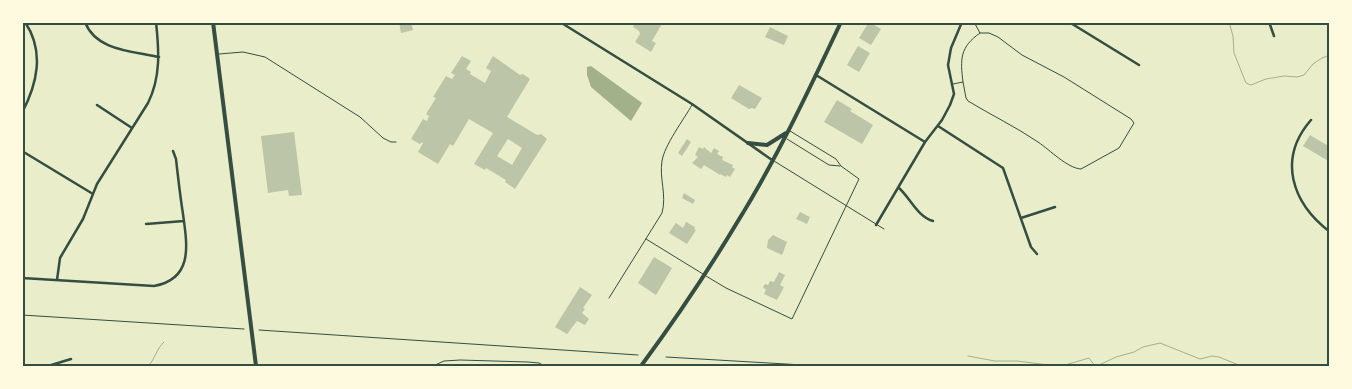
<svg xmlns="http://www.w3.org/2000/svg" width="1352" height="389" viewBox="0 0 1352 389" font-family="Helvetica,sans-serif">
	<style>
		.water { fill: #a3b18a }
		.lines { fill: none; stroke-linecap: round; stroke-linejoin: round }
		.stream { stroke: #a3b18a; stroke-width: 1 }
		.building { fill: #bcc5a7; fill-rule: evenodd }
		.path { stroke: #344e41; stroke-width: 1 }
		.service { stroke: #344e41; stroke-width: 1 }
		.minor { stroke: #344e41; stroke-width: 2.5 }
		.tertiary { stroke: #344e41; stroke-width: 2.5 }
		.primary { stroke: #344e41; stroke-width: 4 }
		.neatline { fill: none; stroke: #344e41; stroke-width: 2 }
	</style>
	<rect width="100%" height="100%" fill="#e9edc9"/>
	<path class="water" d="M591 66 642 103 631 121 591 87 587 75V67Z"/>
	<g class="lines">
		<path class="stream" d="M1229 22 1233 36 1234 53 1246 83 1251 85 1266 79 1284 76 1297 77 1304 75 1313 64 1322 58 1330 55
			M968 356 995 361H1017L1049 365H1065L1089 358 1095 366
			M148 366C155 360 156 349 164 342
			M1097 366 1116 357 1134 352 1143 347 1160 343 1200 359 1212 356 1219 357 1241 366"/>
	</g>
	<path class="building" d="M399 22H411L413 30 401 33Z
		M636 22H663L652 41 656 43 651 52 635 42 640 34 639 31 633 27Z
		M869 22 881 29 871 45 859 38Z
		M770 27 788 36 784 45 765 37Z
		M858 46 870 53 859 72 847 65Z
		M462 56 471 61 466 69 471 72 470 74 485 83 491 71 486 68 493 56 520 75 523 74 530 79 507 117 537 135 541 134 547 139 515 189 505 182 506 180 486 168 485 170 474 164 493 133 469 119 453 146 450 144 438 164 418 152 423 143 422 142 420 144 411 139 423 119 427 121 429 116 426 114 436 98 433 97 446 76 452 79 455 75 451 73ZM508 139 522 148 512 165 497 156Z
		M739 85 762 98 755 109 752 108 749 109 731 98Z
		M837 100 852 109 850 111 873 125 862 144 824 122Z
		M294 132 302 195 289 196 288 190 268 193 261 136Z
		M1310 135 1330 147V162L1303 146Z
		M687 139 691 142 682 156 678 153Z
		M699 147 703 149 704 147 711 153 714 148 719 151 717 154 723 157 722 160 733 165 732 167 735 169 730 177 727 175 726 177 720 174V175L704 165 701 169 692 163 698 157 695 155Z
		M684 193 695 200 693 204 682 198Z
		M800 212 810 217 807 224 796 219Z
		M686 222 695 227 694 229 696 230 687 244 669 233 675 224 676 223 683 228Z
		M773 235 787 242 782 255 767 248 768 240Z
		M654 257 672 268 656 295 638 283Z
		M779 272 785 275 780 285 784 287 777 300 764 294 766 290 763 287 765 284 768 285 770 281 774 282Z
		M580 287 592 295 583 308 585 309 582 313 589 319 585 325 577 321 567 334 555 327Z"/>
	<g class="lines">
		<path class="path" d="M22 315 244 329
			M259 330 638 355
			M666 357 820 366"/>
		<path class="service" d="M219 54 243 52 265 57 360 117 383 138 391 142H396
			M963 82C960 59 960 47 980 33
			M953 84 963 82 966 98 968 101C991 115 1016 127 1038 142 1050 150 1067 168 1081 169L1119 148 1134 123 1131 119 1064 77 1022 55 998 37 989 33H980L974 22
			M787 139 829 165 840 166
			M774 161 884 229
			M646 239 703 274
			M706 276 726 288 792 319 859 179 841 166 836 159 790 131
			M609 298 662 213C667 195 659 178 662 161 664 146 684 119 692 105
			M433 366 444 361 460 360 528 362 539 363 545 366"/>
		<path class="minor" d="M85 22C96 51 133 51 159 57
			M1069 22 1139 65
			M1269 22 1274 36
			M816 75 925 142
			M97 105 132 128
			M1311 120C1277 159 1292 203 1330 232
			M938 126 1003 168 1031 247 1037 254
			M22 151 93 194
			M899 188C911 199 917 216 933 221
			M1021 218 1055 207
			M146 224 184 221
			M876 225 925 142 942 120 950 105 954 94 948 65 951 48 962 22
			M22 278 154 286C194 279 187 244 183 214 180 195 178 177 176 159L173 151
			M57 280 60 258 83 219 97 184 148 103C161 77 159 50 156 22
			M48 366 71 359"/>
		<path class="tertiary" d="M560 22 692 104 772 160
			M22 113C37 84 45 52 25 22"/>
		<path class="primary" d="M213 22 256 366
			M748 143 767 145 786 133
			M641 366C675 320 708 271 738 221 777 158 809 90 841 22"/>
	</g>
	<rect width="1352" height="389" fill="none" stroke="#fefae0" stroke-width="48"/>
	<rect x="24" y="24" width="1304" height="341" class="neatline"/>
</svg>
